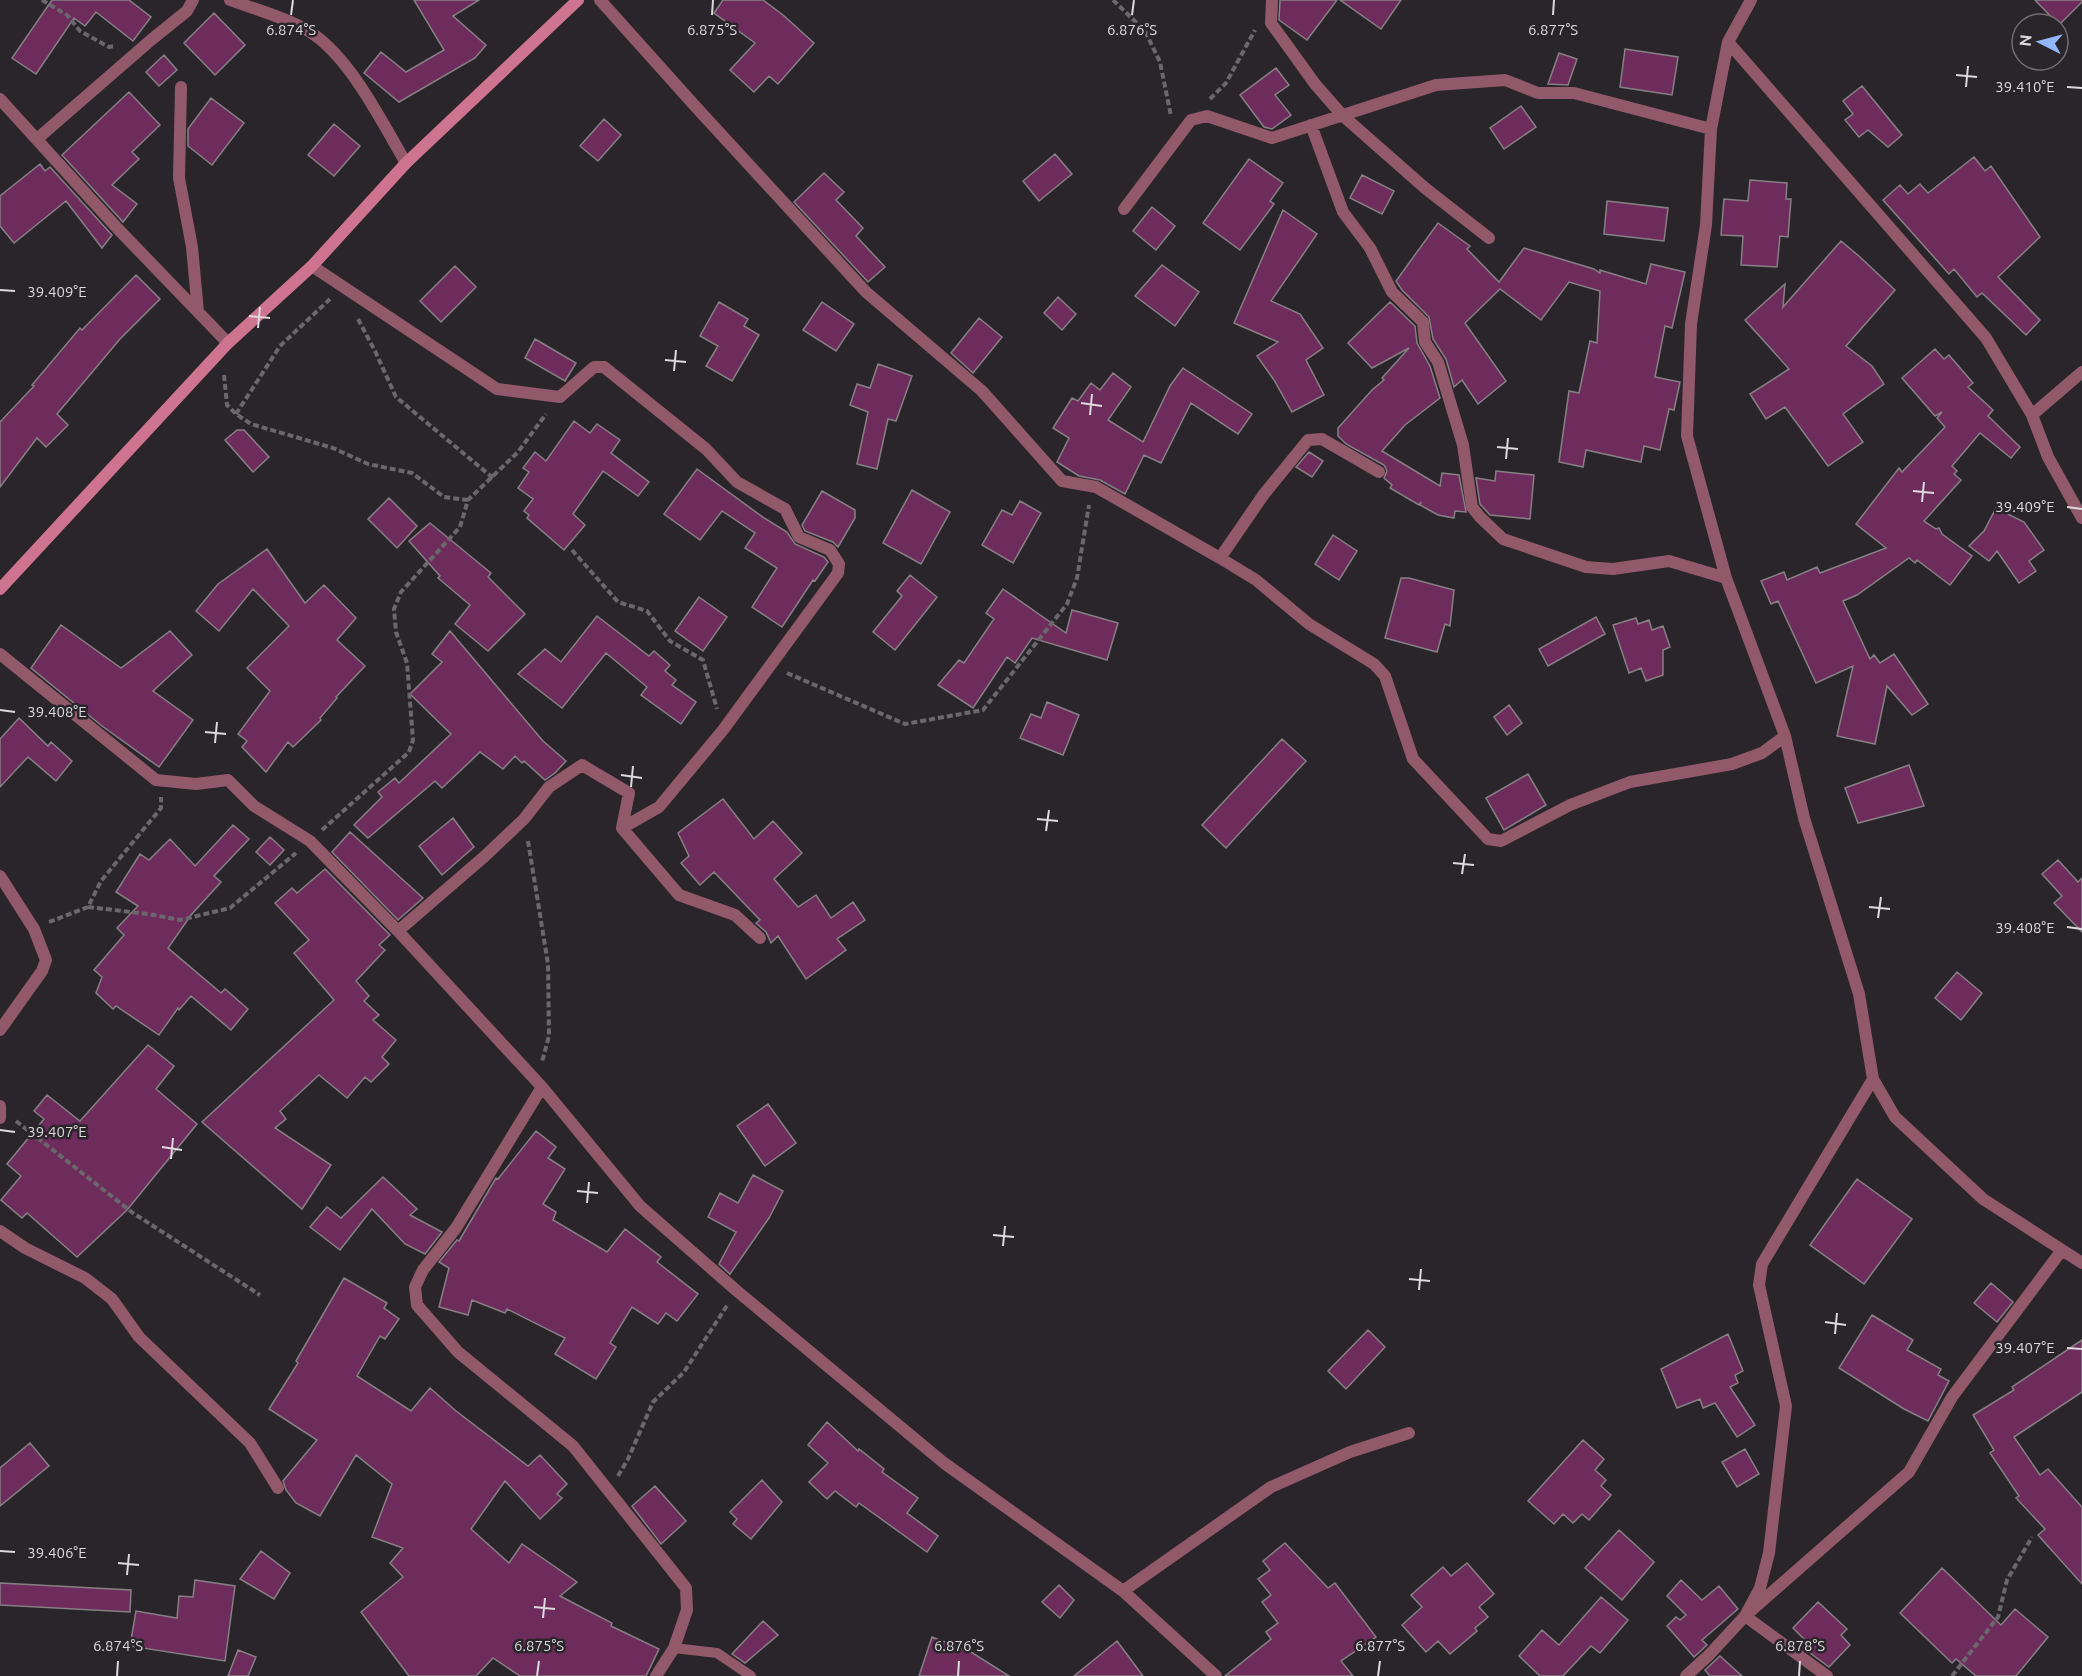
<svg xmlns="http://www.w3.org/2000/svg" width="2082" height="1676" viewBox="0 0 2082 1676" font-family="Ubuntu,sans-serif">
	<style>
		.building { fill: #6e2c5d; stroke: #868084; stroke-width: 1.5 }
		.lines { fill: none; stroke-linecap: round; stroke-linejoin: round }
		.path { stroke: #6b676c; stroke-width: 4; stroke-dasharray: 6 3; stroke-linecap: butt }
		.service { stroke: #92596a; stroke-width: 10 }
		.minor { stroke: #92596a; stroke-width: 12 }
		.secondary { stroke: #ce7390; stroke-width: 12 }
		.ticks { fill: none; stroke: #dcdadd; stroke-width: 2 }
		.ticks-label { font-size: 15px; text-anchor: middle; fill: #dcdadd; stroke: #29252a; stroke-width: 5; stroke-linejoin: round; paint-order: stroke }
	</style>
	<rect width="100%" height="100%" fill="#29252a"/>
	<path class="building" d="M52 0H129L151 17 133 41 96 12 85 26 74 18 36 74 12 58Z
		M414 0H479L453 16 486 45 475 58 399 102 364 73 381 52 406 72 444 50Z
		M723 0H763L783 15 814 43 778 84 769 76 754 92 730 70 755 43 714 13Z
		M1280 0H1337L1307 40 1279 20Z
		M1340 0H1401L1381 29Z
		M2035 0H2082V2L2059 25Z
		M214 13 245 45 215 75 184 43Z
		M1625 49 1678 57 1672 95 1620 87Z
		M1559 53 1577 59 1568 85 1548 84Z
		M164 55 177 70 159 86 146 72Z
		M1276 68 1289 85 1275 95 1291 115 1272 129 1264 127 1240 95Z
		M1862 86 1902 135 1888 147 1868 130 1859 137 1845 120 1853 114 1843 101Z
		M129 92 160 125 132 152 139 159 112 185 137 204 123 222 62 155Z
		M211 98 244 123 212 165 188 146V129Z
		M1521 106 1536 127 1504 149 1490 128Z
		M604 119 621 135 598 161 580 146Z
		M334 124 360 146 334 176 308 155Z
		M1055 154 1072 174 1039 201 1023 181Z
		M1974 157 1985 171 1991 166 2040 237 1998 277 2040 320 2026 335 1982 293 1977 297 1954 269 1949 274 1883 200 1900 185 1908 194 1920 184 1928 193Z
		M1249 159 1283 183 1270 201 1274 204 1240 250 1203 223Z
		M40 164 45 171 50 167 112 235 102 248 66 201 14 243 0 226V196Z
		M824 173 844 192 836 200 863 228 856 236 885 267 868 282 794 202Z
		M1362 175 1394 191 1382 214 1350 198Z
		M1750 180 1787 183 1786 199H1791L1788 237 1780 236 1777 267 1741 265 1743 236 1721 235 1724 199 1748 201Z
		M1607 201 1668 208 1664 241 1604 234Z
		M1152 207 1175 226 1156 250 1133 231Z
		M1283 210 1317 234 1271 301 1300 314 1323 348 1306 360 1324 395 1292 412 1274 380 1257 356 1278 342 1234 323Z
		M1438 223 1470 246 1467 249 1499 282 1524 248 1594 269 1600 273V270L1646 284 1651 264 1685 272 1672 328 1665 326 1655 377 1680 382 1674 410 1669 409 1660 450 1644 446 1641 462 1586 450 1583 467 1559 462 1569 391 1579 393 1590 341 1597 343 1600 291 1569 282 1541 320 1500 289 1465 323 1506 381 1478 404 1462 380 1454 387 1446 359 1433 339 1429 317 1402 290 1396 281Z
		M1841 241 1860 257 1895 290 1846 346 1872 366 1884 384 1843 414 1863 442 1828 466 1785 407 1766 419 1750 394 1789 369 1745 320 1785 284 1783 307Z
		M1162 265 1199 292 1175 326 1135 296Z
		M455 266 476 287 441 322 420 301Z
		M136 275 160 299 120 339 57 414 68 425 46 447 37 438 0 487V422L34 386 32 385 80 328 82 330Z
		M1058 297 1076 314 1062 330 1044 313Z
		M719 302 748 319 744 326 759 335 732 381 706 366 718 346 700 336Z
		M822 302 854 324 836 351 803 330Z
		M1390 302 1415 326 1417 343 1430 366 1440 398 1405 425 1382 451 1440 486 1442 473 1459 475 1466 512 1455 511 1454 518 1438 515 1420 505 1421 502 1419 505 1390 488 1392 485 1384 478 1387 471 1384 465 1346 444 1338 436V428L1372 390 1384 380 1382 378 1409 348 1372 368 1348 343Z
		M979 318 1002 337 973 373 951 353Z
		M535 339 576 363 565 381 525 358Z
		M1935 349 1944 359 1949 355 1973 383 1968 387 1993 410 1988 416 2020 447 2011 458 1980 433 1952 466 1957 471 1954 474 1961 480 1924 521 1936 529 1939 528 1942 534 1972 556 1950 585 1917 560 1915 563 1909 558 1857 595 1843 601 1870 659 1874 655 1880 663 1894 654 1928 704 1912 715 1887 686 1875 744 1837 736 1853 666 1816 683 1778 601 1771 604 1761 581 1784 572 1787 580 1817 567 1820 573 1886 548 1856 524 1899 468 1902 472 1945 427 1937 418 1942 412 1935 416 1902 378Z
		M878 364 912 376 896 421 888 419 877 469 857 464 868 412 850 405 857 384 870 388Z
		M1183 368 1252 414 1238 434 1191 403 1161 463 1144 455 1125 494 1100 480 1079 476 1057 462 1069 438 1053 428 1072 398 1078 401 1091 383 1100 390 1113 373 1131 387 1108 420 1143 442 1170 386Z
		M574 421 590 433 597 424 620 440 611 453 649 482 638 496 603 471 573 514 585 525 564 550 527 518 529 515 524 511 533 499 518 488 529 472 523 468 535 452 546 461Z
		M237 430H244L269 457 253 472 225 440Z
		M1309 452 1323 461 1312 477 1296 467Z
		M697 469 764 518 787 532 795 544 824 557 828 562 815 581 813 580 782 627 752 607 777 568 745 548 755 533 722 511 700 540 664 514Z
		M1496 471 1534 475 1530 519 1490 515 1480 504 1476 478 1495 481Z
		M912 490 950 512 921 564 883 543Z
		M822 491 855 510V518L838 547 833 542 805 531 802 525Z
		M389 498 417 526 397 548 368 519Z
		M1020 501 1041 513 1013 563 982 545 1002 510 1012 515Z
		M1996 508 2024 522 2044 550 2029 561 2036 571 2019 583 1997 551 1989 561 1969 546 1984 531Z
		M430 523 491 573 488 577 525 614 488 651 455 624 470 605 438 578 440 576 409 541Z
		M1333 535 1357 551 1339 580 1315 564Z
		M267 549 305 603 324 585 356 618 337 640 365 666 336 697 337 698 320 718 321 720 293 747 288 742 266 772 242 747 247 741 238 734 270 691 247 668 289 626 253 589 219 631 196 611 218 584Z
		M910 575 937 597 895 650 873 632 902 596 897 591Z
		M1401 578H1409L1454 590 1450 626 1445 624 1437 652 1385 638Z
		M1003 589 1066 633 1072 610 1118 623 1107 660 1032 638 1015 663 1007 657 973 708 938 685 959 660 964 663 994 619 986 613Z
		M699 597 727 617 703 651 675 631Z
		M597 616 649 656 654 651 670 665 665 671 676 680 672 685 696 702 681 724 641 695 647 687 606 653 562 708 518 674 545 649 561 662Z
		M1596 617 1605 634 1548 666 1539 649Z
		M1636 618 1638 624 1649 620 1652 630 1663 626 1670 647 1663 650V675L1646 681 1641 668 1629 673 1613 625Z
		M61 625 121 668 170 631 192 655 153 691 193 720 159 767 102 726 31 668Z
		M450 631 543 741 566 761 555 773 545 780 524 761 522 763 515 756 503 769 480 752 442 788 435 781 368 838 354 825 382 797 378 792 395 778 399 783 451 734 410 694 442 662 432 654Z
		M1047 702 1079 715 1063 755 1020 738 1031 714 1041 718Z
		M1509 705 1522 723 1507 735 1494 717Z
		M19 718 48 746 51 742 72 761 56 781 28 757 0 787V739Z
		M1282 739 1306 761 1226 848 1202 825Z
		M1909 765 1924 806 1858 823 1845 788Z
		M1528 774 1546 805 1504 830 1486 798Z
		M723 799 754 839 773 821 802 853 774 879 798 907 816 895 831 918 853 902 865 920 837 939 846 950 806 979 778 936 771 943 766 932 756 923 760 920 714 872 700 885 681 863 689 856 678 833Z
		M453 818 474 847 442 875 419 846Z
		M233 825 249 839 214 876 221 882 191 915 168 948 221 993 225 989 248 1009 231 1030 191 996 179 1010 178 1008 159 1035 116 1006 113 1009 96 993 102 977 94 970 124 935 117 928 138 906 116 892 140 854 149 860 170 839 195 866Z
		M350 832 423 898 398 920 332 852Z
		M270 837 284 850 270 865 256 852Z
		M2058 860 2078 882 2082 878V932L2054 903 2062 896 2042 874Z
		M325 869 390 935 379 945 385 950 356 981 369 996 364 1001 379 1015 373 1020 396 1040 382 1057 389 1064 371 1082 365 1077 347 1098 319 1075 280 1111 286 1119 275 1128 331 1165 302 1209 202 1122 334 1000 294 953 309 940 275 903 292 888 297 893Z
		M1957 972 1982 993 1961 1020 1935 998Z
		M148 1045 174 1066 156 1089 197 1124 127 1210 77 1257 27 1213 22 1218 1 1200 21 1176 7 1164 44 1119 34 1111 47 1095 80 1121Z
		M768 1104 796 1143 765 1166 737 1126Z
		M536 1131 556 1147 548 1158 565 1169 543 1204 556 1212 553 1220 607 1252 625 1229 661 1257 657 1262 698 1294 677 1321 666 1313 658 1324 632 1307 610 1343 616 1347 596 1379 555 1354 565 1338 507 1309 505 1313 472 1300 468 1315 439 1307 449 1268 439 1262 457 1240 459 1241 496 1178 498 1179Z
		M753 1175 783 1191 769 1218 730 1274 719 1264 736 1232 708 1217 720 1193 738 1203Z
		M383 1177 417 1209 410 1215 442 1232 425 1254 405 1244 372 1209 340 1250 310 1227 327 1207 341 1218Z
		M1857 1179 1912 1219 1864 1284 1810 1245Z
		M344 1278 387 1303 384 1308 399 1319 385 1339 380 1336 357 1376 411 1411 430 1388 456 1411 528 1466 540 1455 567 1484 557 1494 562 1498 540 1519 505 1481 471 1529 509 1563 522 1544 577 1582 560 1596 612 1623 611 1626 659 1649 646 1676H520L493 1658 476 1676H409L361 1612 403 1577 390 1563 403 1548 372 1537 392 1484 356 1455 320 1516 296 1503 286 1490 283 1481 317 1440 269 1409 298 1363 296 1361Z
		M1991 1283 2013 1302 1997 1322 1974 1303Z
		M1872 1315 1913 1340 1907 1350 1941 1369 1938 1375 1949 1381 1928 1421 1904 1409 1839 1368Z
		M1368 1330 1385 1347 1346 1389 1328 1371Z
		M1728 1334 1743 1371 1735 1375 1738 1383 1730 1387 1755 1425 1737 1437 1715 1403 1703 1408 1700 1399 1677 1408 1661 1369Z
		M2082 1340V1392L2014 1437 2040 1475 2048 1469 2082 1507V1584L2038 1535 2045 1529 2016 1498 2019 1496 1990 1453 1994 1450 1973 1415 2014 1390 2012 1387Z
		M827 1422 858 1451 859 1449 884 1469 882 1472 918 1498 907 1513 938 1536 927 1552 859 1503 856 1507 835 1491 827 1499 809 1482 828 1463 808 1445Z
		M1583 1440 1604 1459 1595 1470 1606 1480 1601 1486 1611 1495 1589 1520 1582 1514 1573 1523 1563 1514 1554 1524 1528 1501Z
		M30 1443 49 1466 0 1506V1468Z
		M1745 1449 1759 1474 1737 1487 1722 1462Z
		M762 1480 782 1502 751 1539 733 1524 737 1519 730 1512Z
		M655 1486 686 1521 661 1544 632 1506Z
		M1619 1530 1654 1562 1622 1600 1585 1568Z
		M1285 1543 1328 1588 1335 1583 1376 1637 1341 1661 1353 1676H1225L1271 1639 1266 1632 1278 1623 1262 1602 1271 1595 1258 1579 1270 1570 1263 1561Z
		M261 1551 290 1573 274 1599 240 1579Z
		M1467 1563 1494 1594 1479 1607 1488 1617 1475 1628 1477 1631 1450 1654 1438 1641 1426 1652 1402 1625 1422 1607 1411 1595 1443 1567 1451 1576Z
		M1942 1568 2001 1625 2015 1609 2048 1637 2016 1676H1976L1956 1659 1952 1663 1900 1613Z
		M195 1580 235 1586 225 1661 130 1646 136 1611 177 1618 179 1596 193 1597Z
		M1681 1580 1702 1600 1719 1586 1738 1609 1702 1640 1707 1645 1694 1657 1667 1626 1676 1617 1680 1620 1686 1615 1667 1596Z
		M0 1583 131 1590 130 1612 0 1605Z
		M1059 1585 1074 1600 1060 1618 1042 1602Z
		M1601 1597 1628 1620 1600 1653 1591 1646 1563 1676H1540L1519 1656 1542 1630 1559 1645Z
		M1818 1602 1847 1629 1841 1635 1850 1645 1829 1667 1802 1647 1807 1642 1793 1628Z
		M763 1621 778 1635 745 1663 732 1654Z
		M932 1637 971 1652 1009 1676H919Z
		M1117 1641 1143 1676H1074Z
		M238 1650 256 1657 248 1676H228Z
		M1720 1656 1742 1676H1710L1705 1670Z"/>
	<g class="lines">
		<path class="path" d="M42 0 67 15 80 31 109 47 115 46
			M1113 0 1145 31 1160 62 1171 116
			M1210 99 1226 83 1255 30
			M358 319 375 351 396 397 493 478
			M224 375 227 405 236 414 251 424 333 448 368 464 412 473 444 497 468 500
			M236 414 280 346 330 299
			M572 550 618 602 647 611 670 641 703 660 717 709
			M787 673 905 724 983 710 1067 604 1077 578 1089 505
			M322 830 409 752 413 740 407 663 396 632 394 609 401 592 460 527 468 500 518 452 546 414
			M528 841 548 964 549 1036 542 1062
			M88 907 148 914 180 920 230 908 296 853
			M49 922 88 907 101 881 161 808V797
			M16 1121 133 1213 260 1295
			M618 1476 628 1459 653 1402 684 1372 728 1304
			M1952 1676 1998 1617 2007 1580 2032 1537"/>
		<path class="service" d="M674 1648 717 1653 751 1676"/>
		<path class="minor" d="M230 0C254 9 281 16 303 28 347 50 381 121 406 163
			M600 0 695 106 866 292 982 391 1062 481 1096 487 1220 558 1256 580 1309 624 1374 664 1385 676 1413 759 1488 839 1501 841 1570 805 1630 782 1732 764 1762 753 1785 736
			M1272 0 1271 23 1315 84 1342 115 1425 188 1489 238
			M1751 0 1728 42 1711 129 1706 225 1691 324 1687 436 1726 578 1785 736 1804 818 1859 994 1873 1079 1895 1117 1983 1199 2082 1263
			M1728 42 1986 338 2032 415 2048 457 2082 518
			M181 87 179 178 192 247 198 312
			M0 99 119 230 228 343
			M1311 125 1343 212 1370 248 1392 292 1423 322 1425 342 1438 362 1463 445 1472 507 1480 517 1503 539 1586 567 1613 569 1669 561 1726 578
			M37 139 151 40 187 11 193 0
			M1124 209 1191 120 1207 116 1272 138 1436 85 1505 80 1538 93H1574L1711 129
			M312 266 497 389 560 397 594 367H604L706 449 737 482 785 509 799 537 830 550 839 564 838 573 723 730 659 807 622 828
			M2032 415 2082 372
			M1220 558 1264 494 1308 440 1322 439 1379 472
			M0 654 156 780 196 784 228 780 254 806 310 841 398 931 542 1087 640 1206 737 1291 944 1463 1123 1591 1216 1676
			M0 876 34 929 46 960 42 971 0 1030
			M398 931 485 856 524 819 549 787 582 765 629 793 622 828 679 895 735 915 760 938
			M542 1087 456 1228 423 1270 415 1287 417 1305 458 1352 573 1446 686 1588 687 1610 674 1648 656 1676
			M0 1106V1118
			M0 1231 25 1248 85 1278 112 1299 139 1337 250 1443 278 1488
			M1123 1591 1271 1487 1350 1452 1409 1433
			M1686 1676 1709 1655 1745 1616 1760 1588 1769 1553 1786 1406 1759 1285 1762 1264 1873 1079
			M1827 1676 1745 1616 1909 1472 1952 1397 2062 1250"/>
		<path class="secondary" d="M0 589 228 343 312 266 406 163 578 0"/>
	</g>
	<path class="ticks" d="M291 15 293 0M712 15 713 0M1132 15 1134 0M1553 15 1554 0M1956 75 1977 77M1966 87 1968 66M2067 87 2082 88M0 290 15 291M249 316 270 318M258 328 260 307M665 360 686 362M674 371 676 350M1081 403 1102 406M1090 415 1092 394M1497 447 1518 449M1506 459 1508 438M1913 491 1934 493M1922 502 1924 482M2067 507 2082 509M0 710 15 712M205 732 226 734M215 743 217 722M621 775 642 778M631 787 633 766M1037 819 1058 821M1046 831 1049 810M1453 863 1474 865M1462 874 1465 854M1869 907 1890 909M1878 918 1881 897M2067 927 2082 929M0 1130 15 1132M162 1147 182 1150M171 1159 173 1138M577 1191 598 1193M587 1203 589 1182M993 1235 1014 1237M1003 1246 1005 1226M1409 1279 1430 1281M1419 1290 1421 1269M1825 1322 1846 1325M1835 1334 1837 1313M2067 1348 2082 1349M0 1551 15 1552M118 1563 139 1565M127 1575 129 1554M534 1607 555 1609M543 1618 545 1598M117 1676 118 1661M537 1676 539 1661M958 1676 959 1661M1378 1676 1380 1661M1799 1676 1800 1661"/>
	<g class="ticks-label">
		<text x="291" y="35">6.874°S</text>
		<text x="712" y="35">6.875°S</text>
		<text x="1132" y="35">6.876°S</text>
		<text x="1553" y="35">6.877°S</text>
		<text x="2025" y="92">39.410°E</text>
		<text x="57" y="297">39.409°E</text>
		<text x="2025" y="512">39.409°E</text>
		<text x="57" y="717">39.408°E</text>
		<text x="2025" y="933">39.408°E</text>
		<text x="57" y="1137">39.407°E</text>
		<text x="2025" y="1353">39.407°E</text>
		<text x="57" y="1558">39.406°E</text>
		<text x="118" y="1651">6.874°S</text>
		<text x="539" y="1651">6.875°S</text>
		<text x="959" y="1651">6.876°S</text>
		<text x="1380" y="1651">6.877°S</text>
		<text x="1800" y="1651">6.878°S</text>
	</g>
	<g transform="translate(2040 42) rotate(276)"><circle r="28" fill="#29252a" stroke="#716d72" stroke-width="1.5"/>
	<path d="M0-4.5L10 22L0 15L-10 22Z" fill="#92b7fd"/>
	<text y="-9" font-size="16" font-weight="bold" text-anchor="middle" fill="#dcdadd">N</text>
	</g>
</svg>
